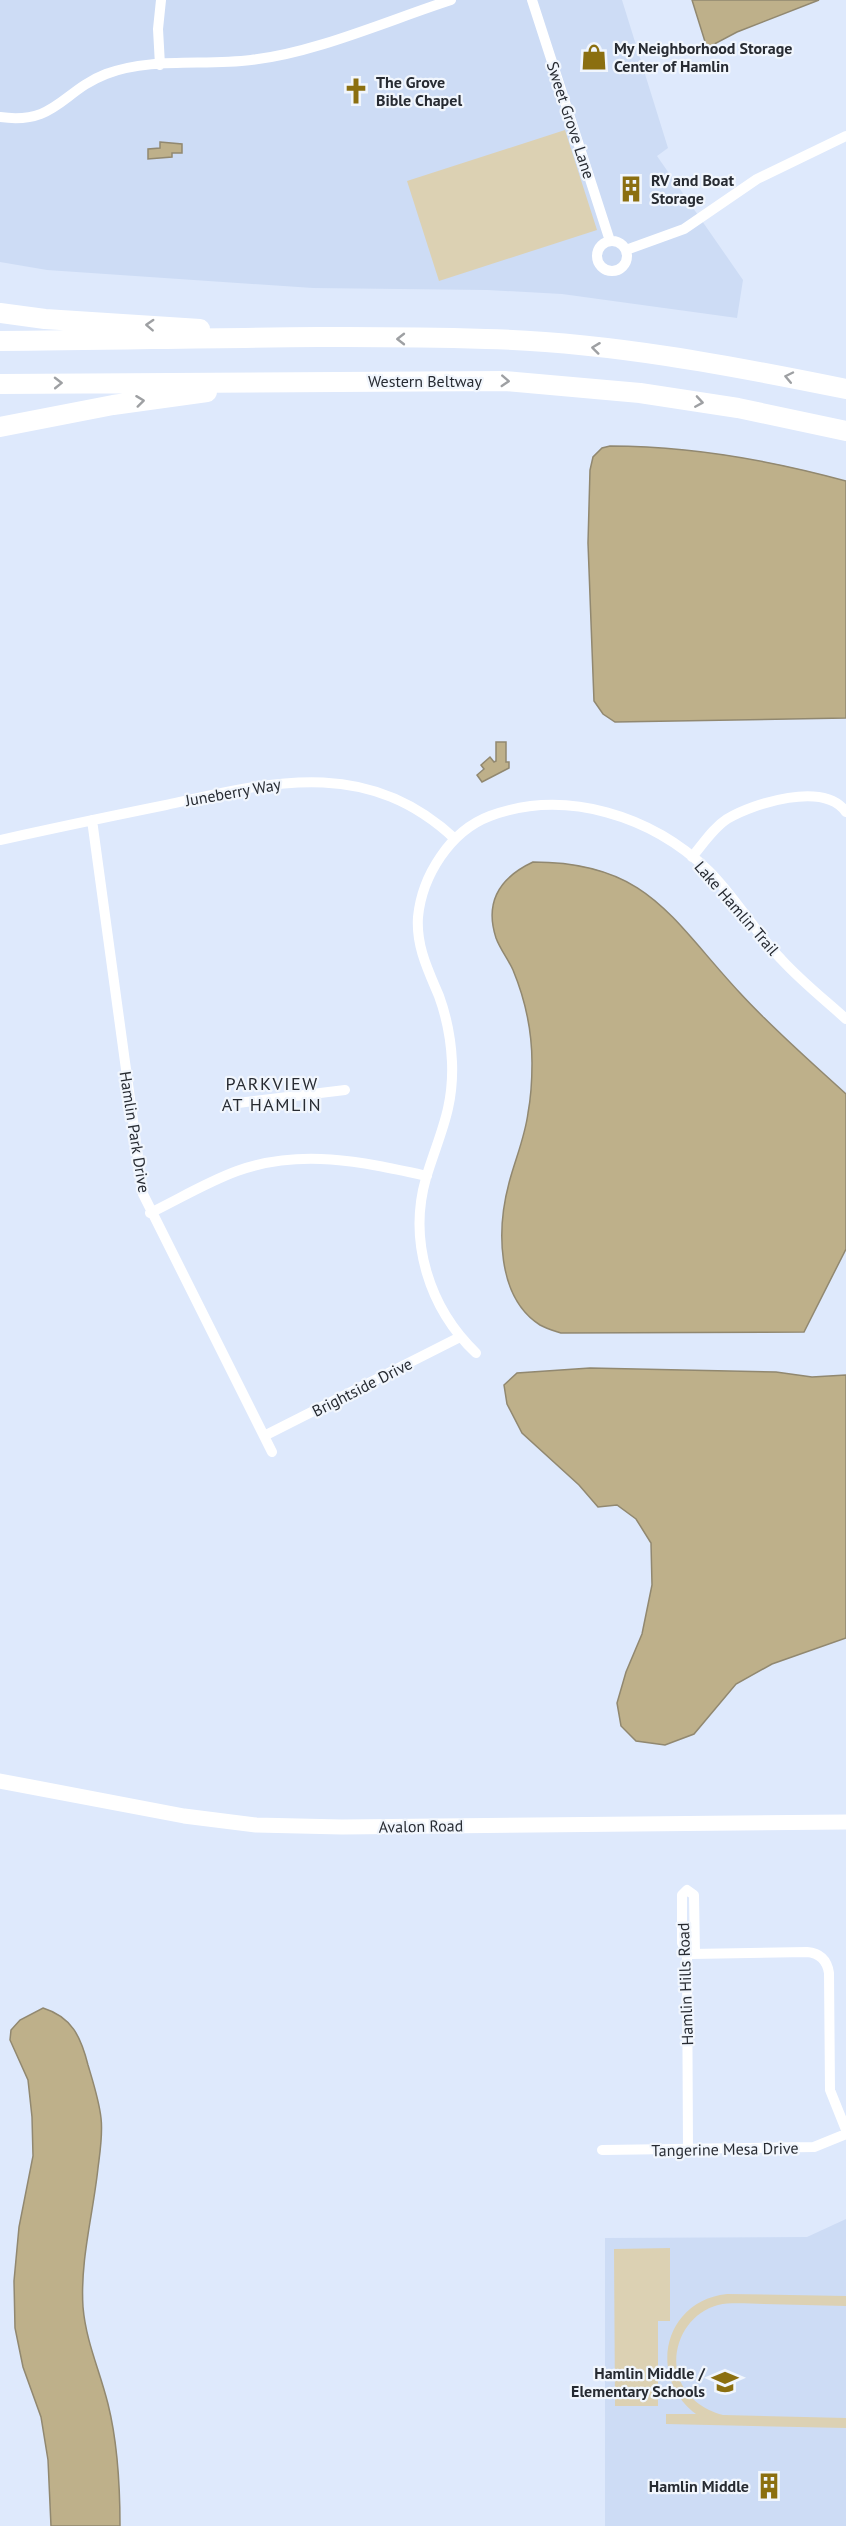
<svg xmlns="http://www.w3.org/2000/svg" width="846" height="2526" viewBox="0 0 846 2526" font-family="'PT Sans',sans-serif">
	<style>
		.built { fill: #cddcf5 }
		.green { fill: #dcd1b3 }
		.water { fill: #beb08a; stroke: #918870; stroke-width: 1.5 }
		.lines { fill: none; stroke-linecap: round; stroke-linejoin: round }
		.street { stroke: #fff; stroke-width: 10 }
		.secondary { stroke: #fff; stroke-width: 15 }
		.highway { stroke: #fff; stroke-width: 20 }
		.oneway { stroke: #9ea0a3 }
		.labels { text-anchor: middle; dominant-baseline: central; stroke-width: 4.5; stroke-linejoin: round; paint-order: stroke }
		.poi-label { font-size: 16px; font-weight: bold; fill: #272b32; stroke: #f1f6fd; text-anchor: start }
		.street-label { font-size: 16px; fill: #272b32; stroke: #f1f6fd }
		.neighbourhood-label { font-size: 18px; letter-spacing: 1.5px; fill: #272b32; stroke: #f1f6fd }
	</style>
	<rect width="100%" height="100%" fill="#dee9fc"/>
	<path class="built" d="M0 0H622L668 148 657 156 743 280 737 318 562 294 487 290 313 288 47 270 0 262Z
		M846 2219V2526H605V2238L807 2237Z"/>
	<path class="green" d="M565 130 597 230 439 281 407 181Z
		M670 2248V2321H658V2406H615L614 2249Z
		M727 2294 846 2296V2306C819 2305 791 2305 764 2304 749 2304 732 2302 718 2305 687 2313 669 2348 679 2378 686 2397 703 2410 723 2415L846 2418V2428L666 2424V2414H696C647 2377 663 2301 727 2294Z"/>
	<path class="water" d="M692 0H819L737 32 707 48Z
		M160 142 182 144V153H172V157L148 159V149L160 148Z
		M610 446C690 446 769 460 846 481V718L615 722 603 714 594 701 588 543 590 470 593 457 602 448Z
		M496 742H506V762H509V768L482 782 477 775 484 769 481 765 490 757 494 762 496 761Z
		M533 862C648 862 671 919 740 993 773 1029 810 1061 846 1094V1249L804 1332 561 1333C555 1331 547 1329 540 1325 496 1297 497 1228 509 1183 515 1160 525 1137 528 1113 531 1097 532 1080 532 1063 532 1032 525 999 513 970 508 959 500 949 496 938 484 901 501 877 533 862Z
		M590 1368 776 1372 812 1377 846 1375V1638L772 1664 736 1684 694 1734 665 1745 636 1741 621 1726 617 1703 626 1672 642 1634 652 1585 651 1543 636 1519 617 1505 598 1507 579 1485 522 1433 507 1404 504 1385 517 1373Z
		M43 2008C72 2017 81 2037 88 2065 93 2082 99 2100 101 2118 103 2134 100 2152 98 2168 93 2215 80 2260 83 2307 86 2342 100 2371 108 2404 118 2444 120 2485 120 2526H51L48 2460 41 2417 23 2367 15 2328 14 2281 19 2227 33 2156 32 2117 28 2080 10 2040 11 2030 20 2020Z"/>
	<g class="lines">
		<path class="street" d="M532 0 610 241
			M160 65 158 29 161 0
			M0 117C56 125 62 91 106 74 151 57 204 66 251 60 315 53 389 20 451 0
			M597 256a15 15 0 1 1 30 0a15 15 0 1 1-30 0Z
			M626 250 684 229 757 179 846 136
			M92 820 143 1194 272 1452
			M0 840C55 828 111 816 166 805 271 782 367 756 455 839
			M692 857C703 844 713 828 727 819 754 803 824 781 846 812
			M238 1103 345 1090
			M150 1213C179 1199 207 1182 237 1171 301 1148 363 1162 427 1176
			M476 1353C429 1308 408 1241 426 1178 439 1135 454 1109 452 1062 451 1040 447 1018 439 996 428 970 416 946 418 917 422 876 450 831 490 816 566 788 652 816 709 871 736 898 755 932 781 959 801 981 825 1000 846 1019
			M264 1436 460 1337
			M691 1954 807 1952C820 1953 827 1960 829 1973L830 2090 846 2130
			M688 2149 687 1954 682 1943V1895L687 1890 694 1895 695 1954
			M602 2150 814 2147 846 2134"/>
		<path class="secondary" d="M0 1781 184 1816 256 1825 342 1827 846 1822"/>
		<path class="highway" d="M0 313 45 319 200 329
			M0 341C162 340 324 334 486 339 607 342 728 365 846 389
			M0 384 505 381 640 393 738 408 846 431
			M0 427 113 405 207 392"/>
	</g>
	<defs><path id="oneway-chevron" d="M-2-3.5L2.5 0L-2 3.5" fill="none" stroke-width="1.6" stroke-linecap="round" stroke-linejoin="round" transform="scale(1.5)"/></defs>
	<g class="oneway">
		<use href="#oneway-chevron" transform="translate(150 325) rotate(-177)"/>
		<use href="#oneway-chevron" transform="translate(401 339) rotate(-180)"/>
		<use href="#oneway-chevron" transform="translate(596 348) rotate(-173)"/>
		<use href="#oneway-chevron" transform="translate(789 377) rotate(-168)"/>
		<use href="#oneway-chevron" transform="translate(505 381) rotate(3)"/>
		<use href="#oneway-chevron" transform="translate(58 383) rotate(-1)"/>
		<use href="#oneway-chevron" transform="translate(140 401) rotate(-7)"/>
		<use href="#oneway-chevron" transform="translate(699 402) rotate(9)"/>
	</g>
	<defs>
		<g id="shop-bare" transform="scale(2.07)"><path d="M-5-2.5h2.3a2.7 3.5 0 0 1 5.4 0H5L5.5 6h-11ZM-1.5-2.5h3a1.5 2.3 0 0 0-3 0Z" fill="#8b6f10" stroke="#f1f6fd" stroke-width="2.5" paint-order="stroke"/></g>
		<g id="church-bare" transform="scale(2.07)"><path d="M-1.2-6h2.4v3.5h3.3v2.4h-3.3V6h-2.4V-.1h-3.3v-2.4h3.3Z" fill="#8b6f10" stroke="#f1f6fd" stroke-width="2.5" paint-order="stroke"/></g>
		<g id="building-bare" transform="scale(2.07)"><path d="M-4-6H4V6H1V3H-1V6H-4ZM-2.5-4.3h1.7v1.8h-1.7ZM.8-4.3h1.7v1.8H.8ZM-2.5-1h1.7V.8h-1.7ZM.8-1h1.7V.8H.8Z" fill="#8b6f10" stroke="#f1f6fd" stroke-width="2.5" paint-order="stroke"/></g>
		<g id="school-bare" transform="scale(2.07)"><path d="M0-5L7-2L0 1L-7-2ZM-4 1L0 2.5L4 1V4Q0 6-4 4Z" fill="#8b6f10" stroke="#f1f6fd" stroke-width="2.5" paint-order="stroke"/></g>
	</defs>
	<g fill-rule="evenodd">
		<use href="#shop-bare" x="594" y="57"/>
		<use href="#church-bare" x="356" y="91"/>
		<use href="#building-bare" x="631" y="189"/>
		<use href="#school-bare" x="725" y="2382"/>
		<use href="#building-bare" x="769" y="2486"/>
	</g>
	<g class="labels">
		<g class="poi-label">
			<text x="614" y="48">My Neighborhood Storage<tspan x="614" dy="18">Center of Hamlin</tspan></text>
			<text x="376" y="82">The Grove<tspan x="376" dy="18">Bible Chapel</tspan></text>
			<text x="651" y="180">RV and Boat<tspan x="651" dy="18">Storage</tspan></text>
			<text x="705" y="2373" text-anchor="end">Hamlin Middle /<tspan x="705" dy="18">Elementary Schools</tspan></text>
			<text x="749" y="2486" text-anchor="end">Hamlin Middle</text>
		</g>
		<g class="street-label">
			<text transform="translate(571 120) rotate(72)">Sweet Grove Lane</text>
			<text x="425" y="381">Western Beltway</text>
			<text transform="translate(233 792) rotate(-10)">Juneberry Way</text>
			<text transform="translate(737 908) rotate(49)">Lake Hamlin Trail</text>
			<text transform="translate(135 1132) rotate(81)">Hamlin Park Drive</text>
			<text transform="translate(362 1387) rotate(-27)">Brightside Drive</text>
			<text transform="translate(421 1826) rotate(-1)">Avalon Road</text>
			<text transform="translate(685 1984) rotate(-92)">Hamlin Hills Road</text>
			<text transform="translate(725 2149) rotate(-1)">Tangerine Mesa Drive</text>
		</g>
		<g class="neighbourhood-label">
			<text x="272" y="1083">PARKVIEW<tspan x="272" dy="21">AT HAMLIN</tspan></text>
		</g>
	</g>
</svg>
